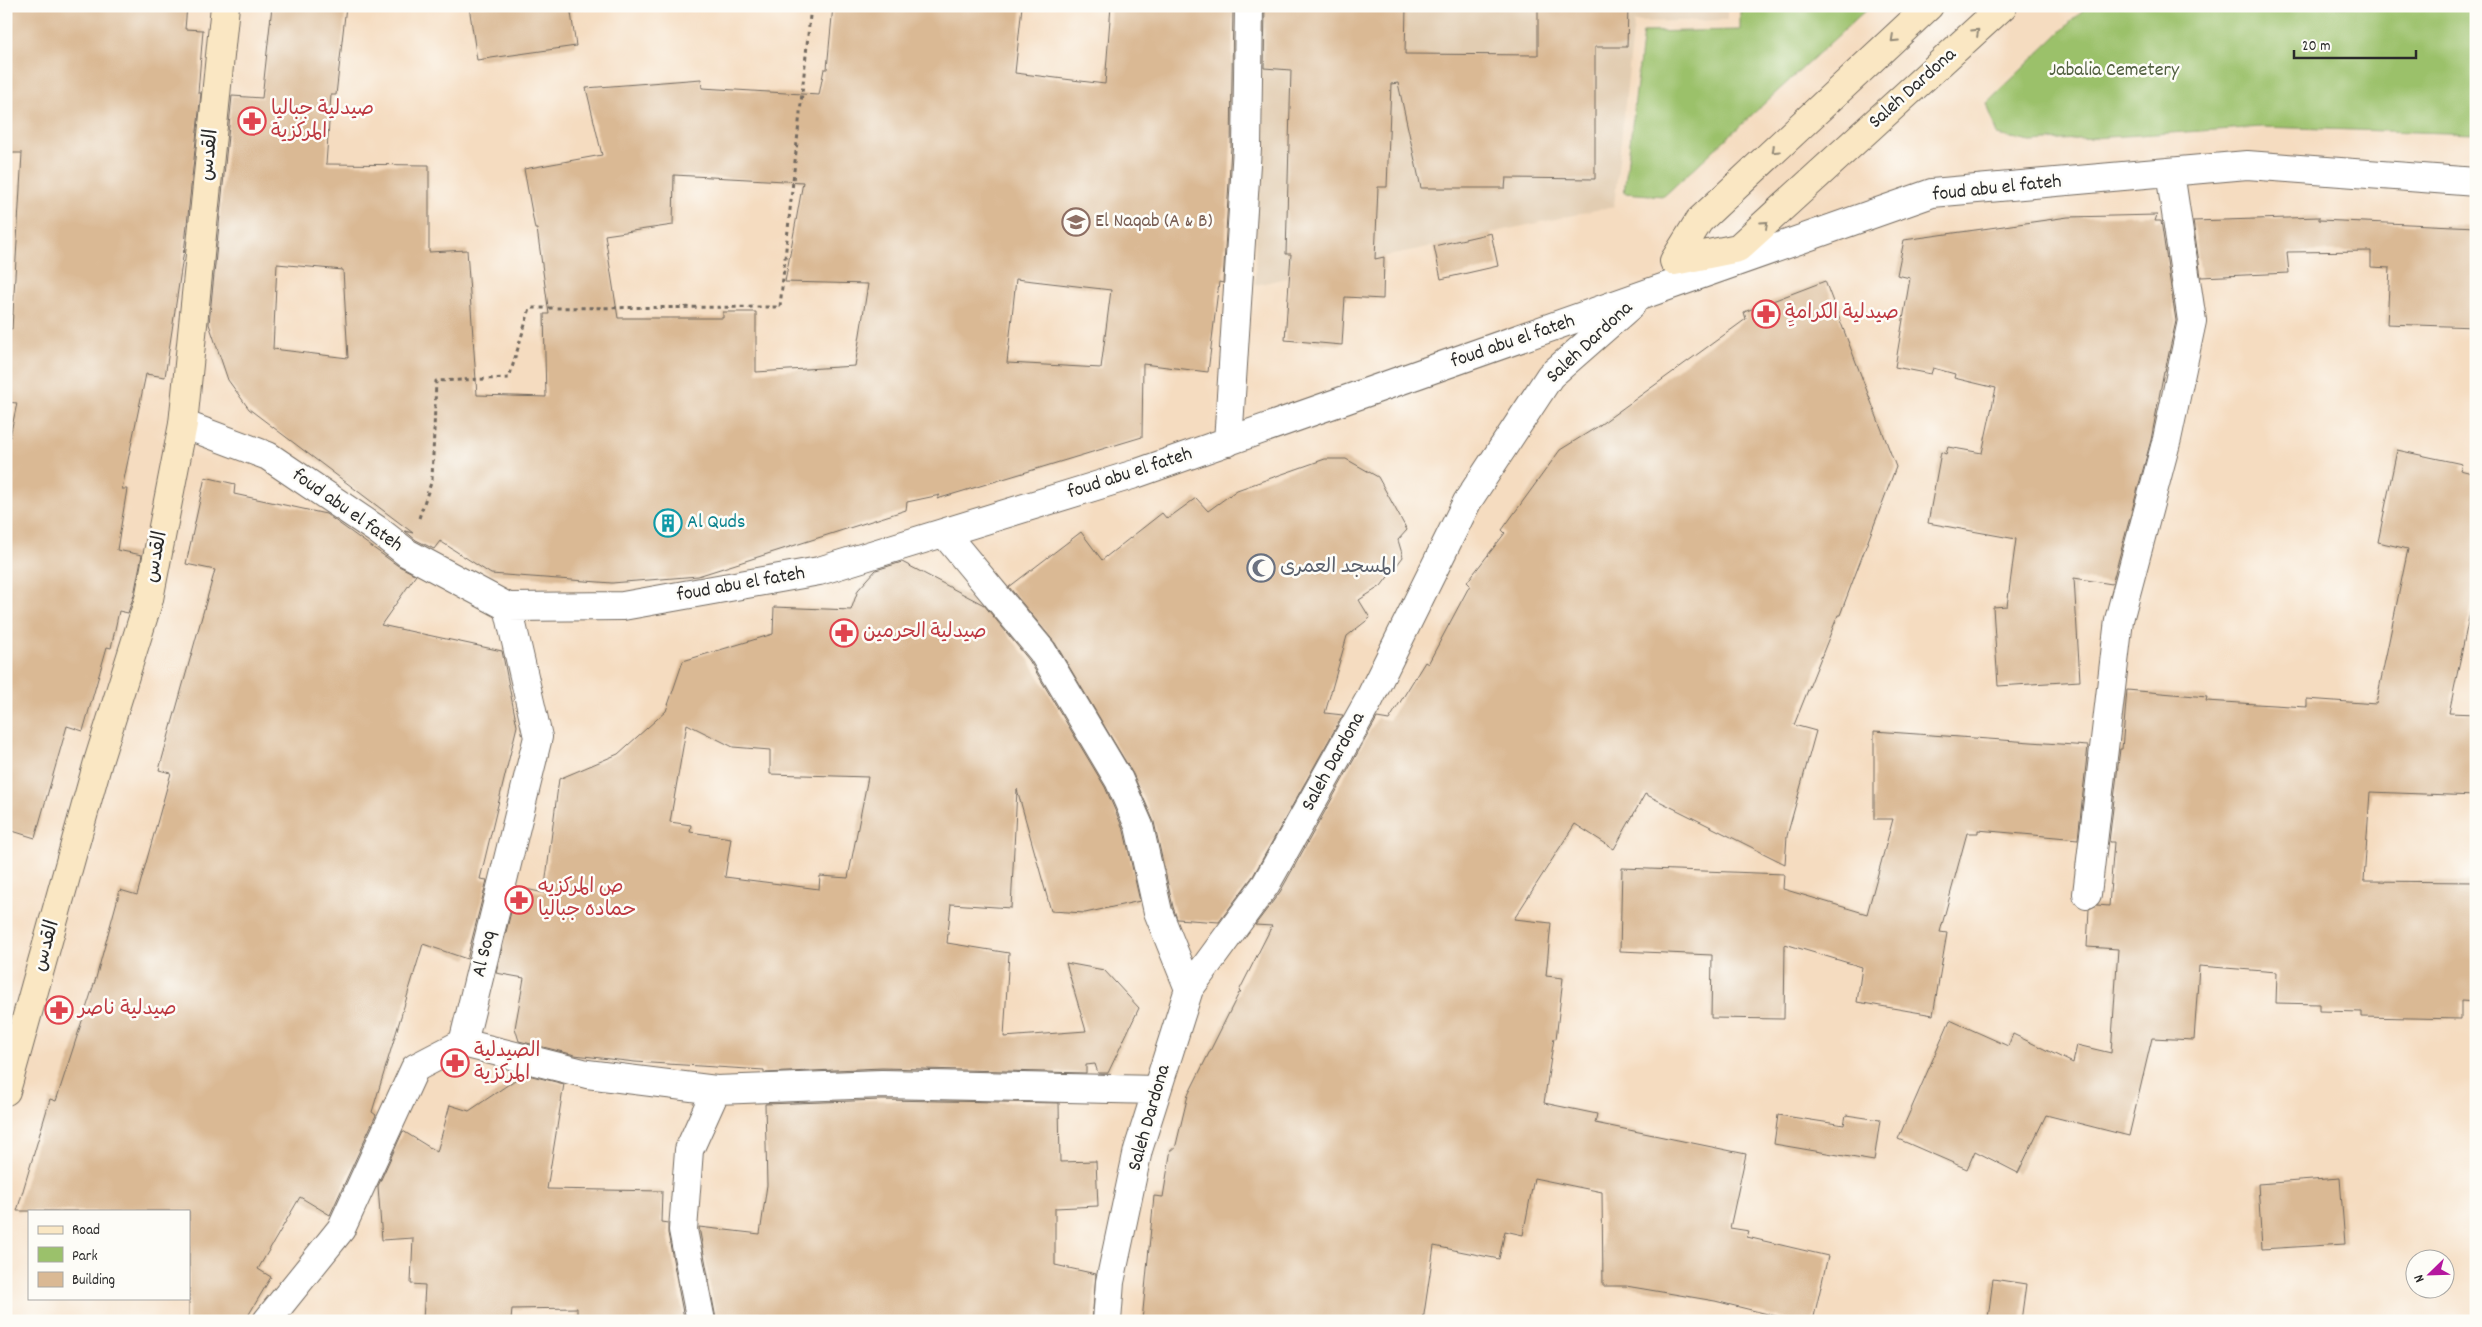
<svg xmlns="http://www.w3.org/2000/svg" width="2482" height="1327" viewBox="0 0 2482 1327" font-family="Dekko,'Playpen Sans Arabic',sans-serif">
	<style>
		.built { fill: #e2cdb2 }
		.green { fill: #9bc16b; stroke: #63764b }
		.building { fill: #dab994; fill-rule: evenodd }
		.lines { fill: none; stroke-linecap: round; stroke-linejoin: round }
		.street-casing { stroke: #72695f; stroke-width: 30 }
		.secondary-casing { stroke: #72695f; stroke-width: 30 }
		.path { stroke: #72695f; stroke-width: 3; stroke-dasharray: 4 4; stroke-linecap: butt }
		.street { stroke: #fff; stroke-width: 28 }
		.secondary { stroke: #fae7c3; stroke-width: 28 }
		.oneway { stroke: #928977 }
		.labels { text-anchor: middle; dominant-baseline: central; stroke-width: 5; stroke-linejoin: round; paint-order: stroke }
		.park-label { font-size: 20px; fill: #526041; stroke: #fdfcf7 }
		.street-label { font-size: 20px; fill: #2b2b2b; stroke: #fdfcf7 }
		.health-label { font-size: 20px; fill: #be3a42; stroke: #fdfcf7; text-anchor: start }
		.education-label { font-size: 20px; fill: #785e54; stroke: #fdfcf7; text-anchor: start }
		.culture-label { font-size: 20px; fill: #0d838f; stroke: #fdfcf7; text-anchor: start }
		.worship-label { font-size: 20px; fill: #5b616d; stroke: #fdfcf7; text-anchor: start }
	</style>
	<rect width="100%" height="100%" fill="#fdfcf7"/>
	<filter id="ink" filterUnits="userSpaceOnUse"><feTurbulence type="fractalNoise" baseFrequency=".02" numOctaves="2"/><feDisplacementMap in="SourceGraphic" scale="10" xChannelSelector="R" yChannelSelector="G"/><feConvolveMatrix kernelMatrix="1 2 1 2 8 2 1 2 1" color-interpolation-filters="sRGB"/></filter>
	<filter id="wash" filterUnits="userSpaceOnUse"><feTurbulence type="fractalNoise" baseFrequency=".0096" numOctaves="4" result="noise"/><feDisplacementMap in="SourceGraphic" scale="20" xChannelSelector="R" yChannelSelector="G"/><feGaussianBlur stdDeviation="1.12" result="paint"/><feColorMatrix in="noise" values="0 0 0 0 0 0 0 0 0 0 0 0 0 0 0 0 0 1.4 0 .05"/><feComposite in="paint" operator="in"/></filter>
	<g filter="url(#wash)">
		<rect width="100%" height="100%" fill="#f5dcc0"/>
		<path class="built" d="M1258 6H1727V20L1634 22 1614 206 1255 285Z"/>
		<path class="green" d="M1740 6H1870L1664 196 1624 193 1643 32 1740 30Z
			M2087 6H2476V134L2262 127 2031 142 1997 135 1987 103Z"/>
		<g id="blocks">
			<path class="building" d="M6 6H187L185 29 203 30 198 93H201L184 253V250L165 377 146 374 122 489H127L117 550 142 555 134 595 128 613 119 611 111 648 107 647 83 731 67 726 35 838 6 829V456L17 403 6 402V328L12 329 22 153H6Z
				M272 6H346L336 95H331L326 164 429 165V252L467 250 477 395 546 397 544 314H549L537 229H535L524 169 602 155 586 88 701 79 702 88 819 95 824 69H827L833 6H1022L1015 73 1105 84 1111 6H1233L1231 147 1223 283 1219 282 1208 372 1143 364 1142 437 937 499 940 495 907 502 906 510 698 576 612 583 491 574 440 541 434 549 416 540 405 531 413 533 249 409 228 380 209 324 232 96 262 98ZM674 175 803 182 785 282 868 284 855 366 756 372V312H723V318H618L605 235 673 225ZM277 264 343 270 348 358 273 349ZM1016 279 1111 290 1101 368 1007 363Z
				M469 6H570L576 46 477 60Z
				M1265 6H1406L1405 54 1538 55V6H1628L1627 47H1595V179L1506 178 1505 188H1421L1398 83 1391 84 1387 187H1378L1375 259 1384 257 1383 299 1345 297 1342 345 1285 340 1291 254H1286L1291 70 1264 68Z
				M2157 215 2155 221H2161L2176 321 2165 371H2164L2151 440 2112 584 2074 578 2080 681 1998 686 1993 607 2007 606 2016 539 1928 523 1941 452 1946 454 1948 447 1982 453 1996 388 1954 378 1955 374 1933 368 1931 374 1895 367 1910 278 1897 275 1904 240 2068 217Z
				M2319 217V220L2476 227V327L2387 324 2390 268 2371 267V251L2287 252 2289 273 2201 277 2193 221Z
				M1491 233 1498 266 1441 279 1434 246Z
				M1825 281 1896 467 1840 615H1838L1794 725 1816 731 1787 836 1785 864 1645 794 1614 849 1575 824 1514 919 1551 923 1546 976 1563 978 1556 1039 1554 1038 1544 1103 1597 1114 1595 1123 1746 1154 1730 1228 1749 1231 1747 1237 1828 1256 1813 1321H1796L1715 1301 1626 1286H1603L1602 1192 1534 1178 1523 1235 1505 1231 1499 1259 1434 1246 1423 1321H1142L1154 1196 1163 1197 1171 1149H1175L1188 1095 1239 993H1241L1239 991 1272 926 1255 925 1280 892 1377 718 1389 720 1425 662 1428 664 1470 585 1467 582 1505 533 1502 530 1560 450 1597 427 1746 319 1744 312Z
				M2397 450 2462 464 2460 470 2476 474V584L2449 713 2476 714V796L2370 792 2364 881 2476 882V1002L2461 1001V1019L2362 1017V1012L2319 1011V1004L2276 1003 2277 972 2199 966 2194 1040 2152 1038 2129 1136 2046 1115 2018 1173 1975 1151 1967 1169 1898 1139 1950 1020 2008 1046 2013 1034 2073 1063 2077 1045 2111 1053 2118 949 2087 947 2089 909 2097 905 2109 906 2114 842H2109L2120 749H2122L2127 690 2207 697 2206 701 2307 707V699L2376 704 2408 549 2378 542Z
				M1325 459H1346L1378 477 1407 530 1398 540 1403 557 1381 586 1359 600 1370 618 1347 636 1325 713 1343 715 1253 876 1219 922 1177 919 1173 907 1154 822 1133 774 1055 643 1009 587 1081 532 1102 560 1162 513 1167 519 1196 498 1208 511 1237 490Z
				M205 477 235 484 234 494 326 514 397 565 416 575 381 625 502 651 517 726 480 879 487 880 467 959 423 944 372 1112 376 1115 330 1215 300 1197 258 1269 271 1277 245 1321H189V1211H17L50 1099 56 1101 96 978 120 890 137 895 171 773 159 770 215 570 186 564Z
				M902 562 984 605 1029 660 1105 787 1124 831 1140 901 1085 913 1051 911 1017 789 1011 908 951 904 947 943 1009 953 1004 1037 1086 1031 1066 963 1104 970 1139 1008 1108 1073H1098L1095 1064 1086 1065V1073L882 1068 764 1073V1070L635 1062 575 1055 519 1041 515 1028 524 978 496 973 517 887 544 893 559 779 618 754 666 711 683 661 773 634 774 607 851 610 858 590 876 570ZM687 724 733 747 770 750V774L868 777 848 878 820 876 819 889 725 877 731 838 690 832 691 825 670 822Z
				M1874 731 2088 746 2078 839 1978 830V833H1967L1940 932 1947 933 1933 1015 1857 1002 1862 967 1785 944 1784 1019 1711 1018 1712 955 1620 951 1622 868 1784 874 1783 889 1867 914 1893 819H1874Z
				M524 1074 564 1084 547 1189 662 1191 661 1222 668 1223V1233L684 1318H677V1321H577V1308L512 1309 511 1321H423L425 1285 411 1284 413 1238 382 1240 378 1186 403 1131 437 1152 450 1105 469 1111Z
				M882 1100 1059 1103 1060 1162 1096 1161 1098 1206 1055 1208V1265L1096 1274 1092 1321 716 1319 699 1227 760 1234 767 1185 765 1104Z
				M1778 1115 1844 1125 1846 1115 1880 1120 1874 1161 1774 1144Z
				M2340 1178 2345 1244 2262 1249 2258 1184Z
				M1993 1279 2026 1284 2021 1321 1988 1318Z"/>
		</g>
	</g>
	<g filter="url(#ink)">
		<use href="#blocks" fill-opacity="0" stroke="#72695f" stroke-width="1"/>
		<g class="lines">
			<g class="street-casing">
				<path id="street" d="M183 424 268 456 379 531 407 553 508 607
					M1228 442 1247 148 1249 6
					M944 533 1042 651 1119 780 1139 826 1158 912 1189 989
					M2087 894 2119 620 2167 439 2192 321 2170 172
					M463 1043 587 1074 716 1090 689 1150 683 1230 701 1321
					M716 1090 882 1084 1157 1090
					M267 1321 341 1229 415 1068 463 1043 538 737 508 607 623 606 819 571 1135 474 1932 193 2247 165 2476 182
					M1107 1321 1110 1282 1138 1150 1189 989 1266 884 1369 700 1467 502 1550 376 1631 305"/>
			</g>
			<g class="secondary-casing">
				<path id="secondary" d="M1674 261 1738 248 2003 6
					M1674 261 1699 221 1929 6
					M6 1091 98 762 149 599 183 424 225 6"/>
			</g>
			<path class="path" d="M419 518 432 480 436 381 509 378 530 308 780 307 811 6"/>
			<use href="#street" class="street"/>
			<use href="#secondary" class="secondary"/>
		</g>
		<defs><path id="oneway-chevron" d="M-2-3.5L2.5 0L-2 3.5" fill="none" stroke-width="1.6" stroke-linecap="round" stroke-linejoin="round" transform="scale(1.25)"/></defs>
		<g class="oneway">
			<use href="#oneway-chevron" transform="translate(1976 32) rotate(-43)"/>
			<use href="#oneway-chevron" transform="translate(1894 39) rotate(137)"/>
			<use href="#oneway-chevron" transform="translate(1775 150) rotate(137)"/>
			<use href="#oneway-chevron" transform="translate(1765 224) rotate(-42)"/>
		</g>
	</g>
	<defs>
		<g id="pharmacy-ring" transform="scale(1.4375)"><circle r="9.5" fill="#fdfcf7" stroke="#e0444e" stroke-width="1.5"/><path d="M-2-6h4v4h4v4h-4v4h-4v-4h-4v-4h4Z" fill="#e0444e"/></g>
		<g id="school-ring" transform="scale(1.4375)"><circle r="9.5" fill="#fdfcf7" stroke="#8d6e63" stroke-width="1.5"/><path d="M0-5L7-2L0 1L-7-2ZM-4 1L0 2.5L4 1V4Q0 6-4 4Z" fill="#8d6e63"/></g>
		<g id="building-ring" transform="scale(1.4375)"><circle r="9.5" fill="#fdfcf7" stroke="#0f9aa8" stroke-width="1.5"/><path d="M-4-6H4V6H1V3H-1V6H-4ZM-2.5-4.3h1.7v1.8h-1.7ZM.8-4.3h1.7v1.8H.8ZM-2.5-1h1.7V.8h-1.7ZM.8-1h1.7V.8H.8Z" fill="#0f9aa8"/></g>
		<g id="mosque-ring" transform="scale(1.4375)"><circle r="9.5" fill="#fdfcf7" stroke="#6b7280" stroke-width="1.5"/><path d="M3.5-4.9A6 6 0 1 0 3.5 4.9A5 5 0 1 1 3.5-4.9Z" fill="#6b7280"/></g>
	</defs>
	<g fill-rule="evenodd">
		<use href="#pharmacy-ring" x="252" y="121"/>
		<use href="#school-ring" x="1076" y="222"/>
		<use href="#pharmacy-ring" x="1766" y="314"/>
		<use href="#building-ring" x="668" y="523"/>
		<use href="#mosque-ring" x="1261" y="568"/>
		<use href="#pharmacy-ring" x="844" y="633"/>
		<use href="#pharmacy-ring" x="519" y="900"/>
		<use href="#pharmacy-ring" x="59" y="1010"/>
		<use href="#pharmacy-ring" x="455" y="1063"/>
	</g>
	<g class="labels">
		<g class="park-label">
			<text x="2114" y="71">Jabalia Cemetery</text>
		</g>
		<g class="street-label">
			<text transform="translate(1913 89) rotate(-42)">Saleh Dardona</text>
			<text transform="translate(210 155) rotate(-84)">القدس</text>
			<text transform="translate(1997 189) rotate(-6)">foud abu el fateh</text>
			<text transform="translate(1513 342) rotate(-19)">foud abu el fateh</text>
			<text transform="translate(1590 343) rotate(-43)">Saleh Dardona</text>
			<text transform="translate(1130 474) rotate(-18)">foud abu el fateh</text>
			<text transform="translate(347 511) rotate(35)">foud abu el fateh</text>
			<text transform="translate(157 557) rotate(-79)">القدس</text>
			<text transform="translate(741 585) rotate(-10)">foud abu el fateh</text>
			<text transform="translate(1334 762) rotate(-61)">Saleh Dardona</text>
			<text transform="translate(47 946) rotate(-74)">القدس</text>
			<text transform="translate(485 954) rotate(-76)">Al Soq</text>
			<text transform="translate(1150 1118) rotate(-74)">Saleh Dardona</text>
		</g>
		<g class="health-label">
			<text x="271" y="110">صيدلية جباليا<tspan x="271" dy="23">المركزية</tspan></text>
			<text x="1785" y="314">ِِصيدلية الكرامة</text>
			<text x="863" y="633">صيدلية الحرمين</text>
			<text x="538" y="888">ص المركزيه<tspan x="538" dy="23">حماده جباليا</tspan></text>
			<text x="78" y="1010">صيدلية ناصر</text>
			<text x="474" y="1052">الصيدلية<tspan x="474" dy="23">المركزية</tspan></text>
		</g>
		<g class="education-label">
			<text x="1095" y="222">El Naqab (A &amp; B)</text>
		</g>
		<g class="culture-label">
			<text x="687" y="523">Al Quds</text>
		</g>
		<g class="worship-label">
			<text x="1280" y="568">المسجد العمرى</text>
		</g>
	</g>
	<rect width="2482" height="1327" fill="none" stroke="#fdfcf7" stroke-width="25"/>
	<rect x="28" y="1210" width="162" height="90" fill="#fdfcf7" stroke="#a9a8a5"/>
	<rect x="38" y="1226" width="25" height="8" fill="#fae7c3" stroke="#a9a8a5"/>
	<text x="72" y="1234" font-size="15" fill="#2b2b2b">Road</text>
	<rect x="38" y="1247" width="25" height="15" fill="#9bc16b" stroke="#a9a8a5"/>
	<text x="72" y="1260" font-size="15" fill="#2b2b2b">Park</text>
	<rect x="38" y="1272" width="25" height="15" fill="#dab994" stroke="#a9a8a5"/>
	<text x="72" y="1284" font-size="15" fill="#2b2b2b">Building</text>
	<g transform="translate(2430 1274) rotate(247)"><circle r="24" fill="#fdfcf7" stroke="#a9a8a5"/>
	<path d="M0-4L9 19L0 12L-9 19Z" fill="#b5179e"/>
	<text y="-8" font-size="14" font-weight="bold" text-anchor="middle" fill="#2b2b2b">N</text>
	</g>
	<path d="M2294 50v8h122v-8" fill="none" stroke="#2b2b2b" stroke-width="2.5"/>
	<text x="2302" y="50" font-size="15" fill="#2b2b2b" stroke="#fdfcf7" stroke-width="4" paint-order="stroke">20 m</text>
</svg>
